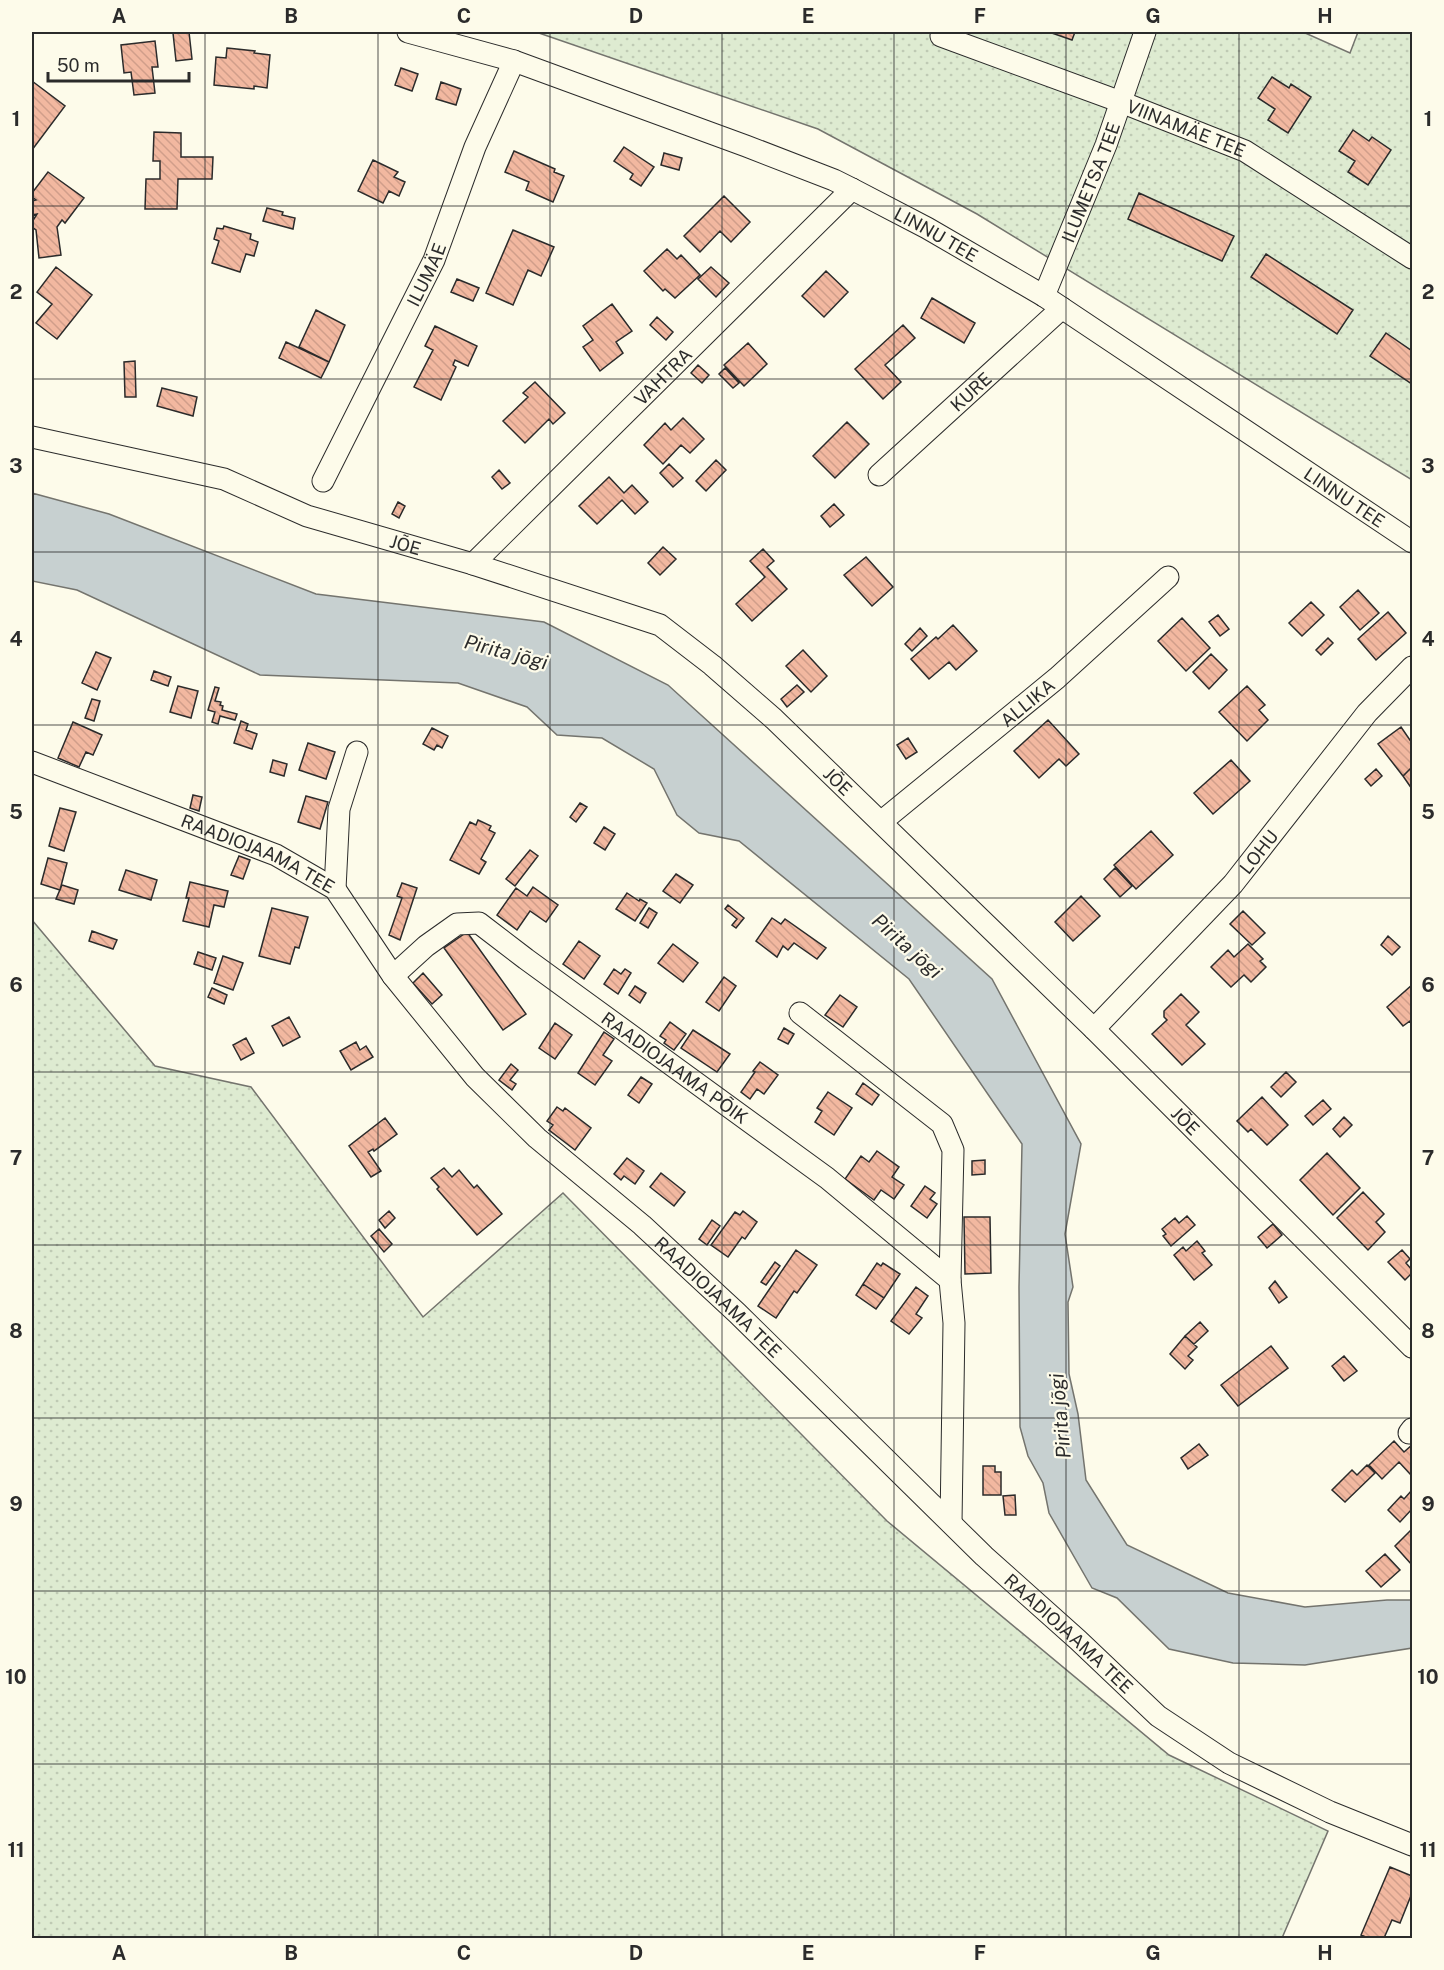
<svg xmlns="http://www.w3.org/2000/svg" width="1444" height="1970" viewBox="0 0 1444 1970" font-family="'Public Sans',sans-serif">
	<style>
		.grass { fill: url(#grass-dots); stroke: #74746e; stroke-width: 1.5 }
		.water { fill: #c7d0d0; stroke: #74746e; stroke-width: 1.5 }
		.building { fill: url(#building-back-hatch); stroke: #2b2b2b; stroke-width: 1.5 }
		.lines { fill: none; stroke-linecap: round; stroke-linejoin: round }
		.minor-casing { stroke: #2b2b2b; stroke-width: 23 }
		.minor { stroke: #fdfbea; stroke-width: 21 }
		.grid { fill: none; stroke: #2b2b2b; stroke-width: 1.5; stroke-opacity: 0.55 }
		.labels { text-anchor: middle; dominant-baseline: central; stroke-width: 4.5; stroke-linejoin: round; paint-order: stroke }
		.street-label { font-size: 18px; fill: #2b2b2b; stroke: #fdfbea }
		.water-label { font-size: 20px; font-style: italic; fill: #2b2b2b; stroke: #fdfbea }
		.neatline { fill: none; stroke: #2b2b2b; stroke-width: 2 }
		.grid-label { font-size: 20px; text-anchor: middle; font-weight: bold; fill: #2b2b2b }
	</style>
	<defs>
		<pattern id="grass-dots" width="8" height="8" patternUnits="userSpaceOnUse" patternTransform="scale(1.5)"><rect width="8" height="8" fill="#deebd1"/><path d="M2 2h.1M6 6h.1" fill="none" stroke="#bfcab4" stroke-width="1.8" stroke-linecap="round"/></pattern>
		<pattern id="building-back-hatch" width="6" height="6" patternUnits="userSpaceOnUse" patternTransform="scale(1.5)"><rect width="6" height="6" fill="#f2b8a0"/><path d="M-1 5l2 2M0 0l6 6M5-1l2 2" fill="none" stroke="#d09e8a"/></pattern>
	</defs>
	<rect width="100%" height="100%" fill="#fdfbea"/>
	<path class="grass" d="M536 32H1303L1350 53 1358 32H1412V480L977 214 818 129Z
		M32 920 155 1066 251 1087 423 1317 563 1193 887 1521 1169 1755 1328 1831 1282 1938H32Z"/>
	<path class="water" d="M32 493 109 514 316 594 544 622 668 685 992 979 1081 1144 1065 1234 1073 1287 1068 1302 1069 1374 1078 1414 1086 1480 1127 1545 1228 1593 1305 1607 1387 1600H1412V1648L1305 1665 1233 1663 1169 1649 1117 1598 1092 1588 1049 1513 1043 1483 1028 1456 1020 1427 1019 1287 1022 1144 909 979 739 841 699 833 677 815 654 769 602 738 557 735 527 707 458 683 260 675 77 590 32 581Z"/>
	<path class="building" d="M189 32 192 59 176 61 173 33Z
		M1049 32H1075L1072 40Z
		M155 41 158 67H152L155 93 134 95 131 72 124 73 121 45Z
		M227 48 255 51 254 53 270 55 267 88 254 86V89L214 85 216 57 226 58Z
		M401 68 418 74 412 91 395 85Z
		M1272 77 1289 88 1291 84 1311 97 1288 133 1268 120 1275 109 1258 98Z
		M32 81 65 106 32 150Z
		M441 82 461 89 456 105 436 99Z
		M1353 130 1369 141 1372 137 1391 150 1368 185 1348 172 1355 161 1339 151Z
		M154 132 181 133V157H213L212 179H178L177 209H145L146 179H160V161H153Z
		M624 147 654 167 641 186 630 179 633 174 614 161Z
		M514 151 555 169 554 172 564 176 553 202 526 190 529 182 505 172Z
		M664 153 682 158 679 170 661 165Z
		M373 160 398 172 394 177 405 182 399 196 389 191 383 203 358 191Z
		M48 172 84 198 65 223 62 220 57 227 61 255 39 258 36 230 32 227V222L37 214 32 215V201L36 200 32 197V193Z
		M1139 193 1234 236 1222 261 1128 219Z
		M724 196 750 222 731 242 720 231 700 252 684 236Z
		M267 208 283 212 282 215 295 218 293 229 263 221Z
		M224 226 251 234 250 239 258 242 254 256 246 254 240 272 212 263 219 241 214 239 217 228 223 229Z
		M513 230 554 247 541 276 528 270 513 305 486 293Z
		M667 249 677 259 681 255 700 275 675 298 665 289 663 291 644 271Z
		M1266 254 1353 310 1337 334 1251 277Z
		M56 267 92 295 57 339 36 323 52 304 37 292Z
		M711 267 729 283 716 297 698 279Z
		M826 271 848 292 824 317 802 296Z
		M457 279 479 288 473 301 451 292Z
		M932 298 975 323 964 343 921 318Z
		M612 304 632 331 616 342 623 353 600 371 583 347 593 340 583 326Z
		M316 310 345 325 329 362 299 347Z
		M657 317 673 332 666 340 650 325Z
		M903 325 915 338 885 365 901 382 883 399 855 369Z
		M435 326 477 346 468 366 455 360 453 365 456 367 441 400 414 387 433 350 425 346Z
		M1386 333 1412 351V384L1370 356Z
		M286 342 329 362 321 378 279 358Z
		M748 343 767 364 744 386 724 365Z
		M135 361 136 397H125L124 362Z
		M698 365 709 375 702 383 691 373Z
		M725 368 739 383 733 388 719 374Z
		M535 382 565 413 553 424 549 419 525 443 503 421 528 397 523 393Z
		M162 388 197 397 193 416 157 406Z
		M683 418 704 439 690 453 681 445 663 464 644 445 665 423 671 430Z
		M847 422 869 444 835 478 813 456Z
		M716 460 726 470 706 491 696 481Z
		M669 464 683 478 673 487 660 473Z
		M499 470 510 483 502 489 492 477Z
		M609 477 624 493 632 485 648 502 635 514 622 500 597 524 579 506Z
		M398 502 405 506 399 518 392 514Z
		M834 504 844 515 830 527 821 516Z
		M663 547 676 559 660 575 648 563Z
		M763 549 774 561 767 567 787 589 752 621 736 604 765 577 750 561Z
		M866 557 893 587 872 606 844 575Z
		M1358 590 1379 613 1360 630 1340 607Z
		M1311 602 1324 615 1302 636 1289 623Z
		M1388 612 1406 633 1376 660 1358 639Z
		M1218 615 1229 629 1220 636 1209 622Z
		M1182 618 1210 648 1186 671 1158 641Z
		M953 625 977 651 956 670 949 662 929 679 911 659 936 637 938 639Z
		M920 628 927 636 912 651 905 644Z
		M1328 638 1333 643 1321 655 1316 650Z
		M803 650 827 676 811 692 786 666Z
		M96 652 111 658 97 690 82 683Z
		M1211 654 1227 670 1209 689 1193 672Z
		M154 671 171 677 168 686 151 680Z
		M797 685 804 692 787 707 781 699Z
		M178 686 198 691 191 718 170 712Z
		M1247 686 1265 705 1259 710 1268 720 1247 741 1219 712Z
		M215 687 219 688 215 701 221 702 220 705 223 706 222 710 237 714 235 720 220 716 218 724 212 722 215 712 208 710Z
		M92 699 100 701 94 721 85 718Z
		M1048 720 1079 754 1066 766 1059 759 1039 778 1014 751Z
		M241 721 248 724 246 730 257 734 252 749 234 743Z
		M73 722 102 735 93 755 86 752 79 767 58 758Z
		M1401 727 1412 743V767L1403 776 1378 744Z
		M432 728 448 736 442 748 437 745 434 750 423 744Z
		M908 738 917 752 906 759 897 745Z
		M308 743 335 752 326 779 299 770Z
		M273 760 287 764 284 776 270 772Z
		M1231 760 1250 781 1213 814 1194 793Z
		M1412 767V789L1403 776Z
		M1376 769 1382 776 1371 786 1365 779Z
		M193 795 202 797 199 811 190 808Z
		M306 796 328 802 320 829 298 822Z
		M580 803 587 807 576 822 570 817Z
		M60 808 76 812 64 851 49 846Z
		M478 820 491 826 489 830 495 833 481 859 486 862 479 874 450 860 470 822 476 825Z
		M604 827 615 834 605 850 594 843Z
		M1151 831 1173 855 1136 889 1114 865Z
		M530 850 538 856 515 886 506 879Z
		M239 856 250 860 243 879 231 875Z
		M48 858 67 863 60 890 41 884Z
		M1115 868 1132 886 1120 897 1104 879Z
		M126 870 157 880 151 900 119 890Z
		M676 874 693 885 680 903 663 891Z
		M190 882 228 891 224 907 214 905 209 927 183 921 189 898H186Z
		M402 883 417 888 400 940 389 935 402 898 397 896Z
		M62 885 78 890 74 904 56 899Z
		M533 887 558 905 546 922 530 911 517 930 497 915 516 888 527 896Z
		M627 893 639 901 640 899 647 903 635 921 616 909Z
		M1081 896 1100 916 1073 941 1055 922Z
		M728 905 744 918 736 928 732 925 737 919 725 909Z
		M272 908 308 917 299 948 295 947 290 964 259 956Z
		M649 908 657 913 648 928 640 923Z
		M1243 911 1265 933 1252 945 1230 924Z
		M772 918 781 924 785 919 826 948 817 959 794 943 788 950 783 946 777 957 756 941Z
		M92 931 117 940 113 949 89 941Z
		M467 932 526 1014 503 1030 444 948Z
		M1388 936 1400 947 1392 955 1381 945Z
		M579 941 600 956 584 979 563 964Z
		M673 944 698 963 683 982 658 963Z
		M1248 944 1263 959 1260 961 1266 967 1251 982 1244 975 1231 987 1211 967 1228 950 1234 957Z
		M198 952 216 958 212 970 194 964Z
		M223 956 243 963 233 990 214 983Z
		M614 969 621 974 625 969 631 973 618 994 604 984Z
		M423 973 442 995 432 1004 413 983Z
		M724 977 736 986 719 1011 706 1002Z
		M1412 985V1024L1410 1021 1403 1026 1387 1007Z
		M635 986 646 993 640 1003 629 995Z
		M212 988 227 995 224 1004 208 997Z
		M1181 994 1199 1012 1186 1025 1205 1044 1182 1065 1152 1034 1167 1020 1164 1017V1011Z
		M840 995 857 1007 843 1027 825 1015Z
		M289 1017 300 1037 283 1046 272 1026Z
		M670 1022 686 1034 674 1050 664 1043 666 1040 660 1036Z
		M555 1023 572 1035 555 1059 539 1048Z
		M784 1028 794 1034 788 1044 778 1039Z
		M693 1030 730 1054 717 1072 681 1048Z
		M604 1032 614 1039 603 1055 612 1061 595 1085 578 1073Z
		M246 1038 254 1053 241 1060 233 1045Z
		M356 1042 360 1050 366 1046 373 1057 351 1070 340 1051Z
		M760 1062 778 1075 764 1094 757 1089 750 1099 741 1092 755 1072 753 1071Z
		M511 1064 518 1070 510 1080 516 1084 512 1090 499 1080Z
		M1286 1072 1296 1082 1281 1097 1271 1087Z
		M641 1077 652 1084 639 1103 628 1095Z
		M863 1083 879 1095 872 1105 856 1094Z
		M828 1092 852 1108 834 1135 815 1122 822 1111 817 1108Z
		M1262 1097 1288 1125 1267 1145 1251 1129 1248 1132 1237 1121Z
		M1323 1100 1331 1109 1313 1125 1305 1116Z
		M557 1107 563 1111 565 1108 591 1128 575 1150 549 1130 553 1125 547 1121Z
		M1344 1117 1352 1125 1340 1137 1333 1129Z
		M385 1118 397 1134 374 1151 373 1149 368 1152 381 1171 371 1177 349 1146Z
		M877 1151 899 1167 892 1177 904 1185 894 1199 881 1190 874 1200 845 1179 861 1156 869 1162Z
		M1327 1153 1360 1188 1333 1215 1300 1180Z
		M627 1158 644 1171 635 1184 624 1176 621 1180 614 1174Z
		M985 1160V1174L972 1175V1161Z
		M444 1168 452 1177 459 1170 474 1188 477 1185 502 1214 477 1235 437 1189 439 1187 431 1178Z
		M661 1173 685 1192 674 1206 650 1187Z
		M925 1186 935 1193 930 1199 937 1204 927 1218 911 1206Z
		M1363 1192 1384 1214 1376 1222 1385 1232 1368 1250 1337 1218Z
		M389 1211 395 1218 385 1228 379 1220Z
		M743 1211 757 1222 745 1239 742 1237 728 1257 711 1245 735 1212 740 1215Z
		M1187 1216 1195 1225 1171 1246 1163 1236 1166 1234 1162 1229 1175 1218 1179 1223Z
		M964 1217H990L991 1273 965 1274Z
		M712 1220 720 1226 707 1245 699 1239Z
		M1273 1224 1282 1235 1267 1248 1258 1237Z
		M379 1229 392 1244 384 1252 371 1236Z
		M1197 1241 1205 1251 1202 1253 1212 1265 1194 1280 1174 1255 1183 1247 1186 1251Z
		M796 1250 817 1265 797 1293 794 1291 776 1318 758 1306Z
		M1402 1250 1410 1259 1406 1263 1412 1270V1273L1405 1280 1388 1262Z
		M775 1262 780 1266 766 1285 761 1282Z
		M877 1263 881 1266 883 1263 900 1274 884 1298 863 1284Z
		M1275 1281 1287 1297 1279 1303 1269 1288Z
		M863 1284 884 1298 876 1309 856 1295Z
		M916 1287 928 1296 916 1314 922 1318 909 1334 891 1321Z
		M1200 1322 1208 1331 1194 1344 1185 1336Z
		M1185 1336 1197 1347 1188 1356 1193 1360 1185 1369 1170 1354Z
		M1271 1346 1288 1368 1238 1406 1221 1385Z
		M1344 1356 1357 1371 1344 1381 1332 1366Z
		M1394 1441 1404 1452 1412 1445V1472L1410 1474 1399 1462 1382 1479 1369 1465Z
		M1199 1444 1208 1455 1188 1469 1181 1458Z
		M1367 1465 1375 1473 1345 1502 1332 1490 1352 1470 1357 1475Z
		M983 1466H995V1472H1001V1495H983Z
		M1412 1490V1509L1400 1522 1388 1510 1401 1496 1404 1499Z
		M1015 1495 1016 1515H1005L1003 1496Z
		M1412 1529V1565L1395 1546Z
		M1385 1554 1400 1570 1381 1587 1366 1571Z
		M1390 1867 1412 1876V1893L1400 1923 1392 1920 1384 1938H1368L1361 1935Z"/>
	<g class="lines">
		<g class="minor-casing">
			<g id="minor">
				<path id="s1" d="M408 32 514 61 746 146 834 180 852 189 927 228 1044 296 1412 542"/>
				<path id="s2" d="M941 36 1121 102 1245 151 1412 258"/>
				<path id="s3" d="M1044 296 1106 145 1145 32"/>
				<path id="s4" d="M32 437 224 479 307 516 473 564 660 625 712 665 774 719 1094 1029 1412 1347"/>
				<path id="s5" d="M879 475 1062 308"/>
				<path id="s6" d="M323 481 434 260 475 147 514 61"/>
				<path id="s7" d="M473 564 852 189"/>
				<path id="s8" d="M32 762 276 855 335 889 393 976 475 1077 537 1138 642 1225 737 1313 984 1556 1078 1640 1158 1716 1229 1763 1330 1812 1412 1845"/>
				<path id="s9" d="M881 822 1057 678 1168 577"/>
				<path d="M335 889 339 809 357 752"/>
				<path id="s10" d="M393 976 426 946 457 924 479 923 526 959 827 1178 950 1280 954 1323 951 1523"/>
				<path d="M800 1013 942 1124 953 1150 950 1280"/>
				<path id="s11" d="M1094 1029 1233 884 1367 713 1412 667"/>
				<path d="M1409 1433 1412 1429"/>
			</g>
		</g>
		<use href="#minor" class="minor"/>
	</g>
	<path class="grid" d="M205 32V1938M378 32V1938M550 32V1938M722 32V1938M894 32V1938M1066 32V1938M1239 32V1938M32 206H1412M32 379H1412M32 552H1412M32 725H1412M32 898H1412M32 1072H1412M32 1245H1412M32 1418H1412M32 1591H1412M32 1764H1412"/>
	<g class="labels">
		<g class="street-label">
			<text stroke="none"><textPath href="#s2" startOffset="262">VIINAMÄE TEE</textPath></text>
			<text stroke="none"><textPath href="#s3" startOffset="123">ILUMETSA TEE</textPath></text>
			<text stroke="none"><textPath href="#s1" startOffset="567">LINNU TEE</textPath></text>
			<text stroke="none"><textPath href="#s6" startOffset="231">ILUMÄE</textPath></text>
			<text stroke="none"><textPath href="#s7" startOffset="267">VAHTRA</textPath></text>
			<text stroke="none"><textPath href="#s5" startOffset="124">KURE</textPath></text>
			<text stroke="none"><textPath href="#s1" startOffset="1053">LINNU TEE</textPath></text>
			<text stroke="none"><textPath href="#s4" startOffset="390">JÕE</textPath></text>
			<text stroke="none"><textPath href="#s9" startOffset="189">ALLIKA</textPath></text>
			<text stroke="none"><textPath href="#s4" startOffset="894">JÕE</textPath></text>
			<text stroke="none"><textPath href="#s11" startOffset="242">LOHU</textPath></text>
			<text stroke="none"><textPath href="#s8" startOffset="244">RAADIOJAAMA TEE</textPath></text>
			<text stroke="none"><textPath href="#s10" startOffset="348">RAADIOJAAMA PÕIK</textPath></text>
			<text stroke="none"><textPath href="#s4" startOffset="1380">JÕE</textPath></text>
			<text stroke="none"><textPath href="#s8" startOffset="892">RAADIOJAAMA TEE</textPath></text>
			<text stroke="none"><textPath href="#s8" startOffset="1378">RAADIOJAAMA TEE</textPath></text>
		</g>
		<g class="water-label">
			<text transform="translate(506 652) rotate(15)">Pirita jõgi</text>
			<text transform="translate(907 946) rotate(42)">Pirita jõgi</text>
			<text transform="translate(1060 1416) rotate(-95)">Pirita jõgi</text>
		</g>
	</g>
	<rect width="1444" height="1970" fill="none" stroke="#fdfbea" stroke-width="66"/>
	<path d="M48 72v9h141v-9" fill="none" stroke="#2b2b2b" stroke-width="3"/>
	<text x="57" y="72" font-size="18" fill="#2b2b2b" stroke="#fdfbea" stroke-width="4.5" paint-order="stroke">50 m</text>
	<rect x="33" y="33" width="1378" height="1904" class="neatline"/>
	<g class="grid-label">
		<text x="119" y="23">A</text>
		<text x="291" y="23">B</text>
		<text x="464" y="23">C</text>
		<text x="636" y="23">D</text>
		<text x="808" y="23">E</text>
		<text x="980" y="23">F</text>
		<text x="1153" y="23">G</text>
		<text x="1325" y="23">H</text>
		<text x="16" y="126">1</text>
		<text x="1428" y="126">1</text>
		<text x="16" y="299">2</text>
		<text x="1428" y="299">2</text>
		<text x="16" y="473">3</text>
		<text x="1428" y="473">3</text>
		<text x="16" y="646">4</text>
		<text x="1428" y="646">4</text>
		<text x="16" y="819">5</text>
		<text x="1428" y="819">5</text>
		<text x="16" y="992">6</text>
		<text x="1428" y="992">6</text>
		<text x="16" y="1165">7</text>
		<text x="1428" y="1165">7</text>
		<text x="16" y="1338">8</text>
		<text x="1428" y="1338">8</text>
		<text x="16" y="1511">9</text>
		<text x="1428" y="1511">9</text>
		<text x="16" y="1684">10</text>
		<text x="1428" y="1684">10</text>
		<text x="16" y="1857">11</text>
		<text x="1428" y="1857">11</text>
		<text x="119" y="1960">A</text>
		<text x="291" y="1960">B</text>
		<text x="464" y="1960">C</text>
		<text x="636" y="1960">D</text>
		<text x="808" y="1960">E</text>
		<text x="980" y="1960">F</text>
		<text x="1153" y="1960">G</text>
		<text x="1325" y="1960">H</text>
	</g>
</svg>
